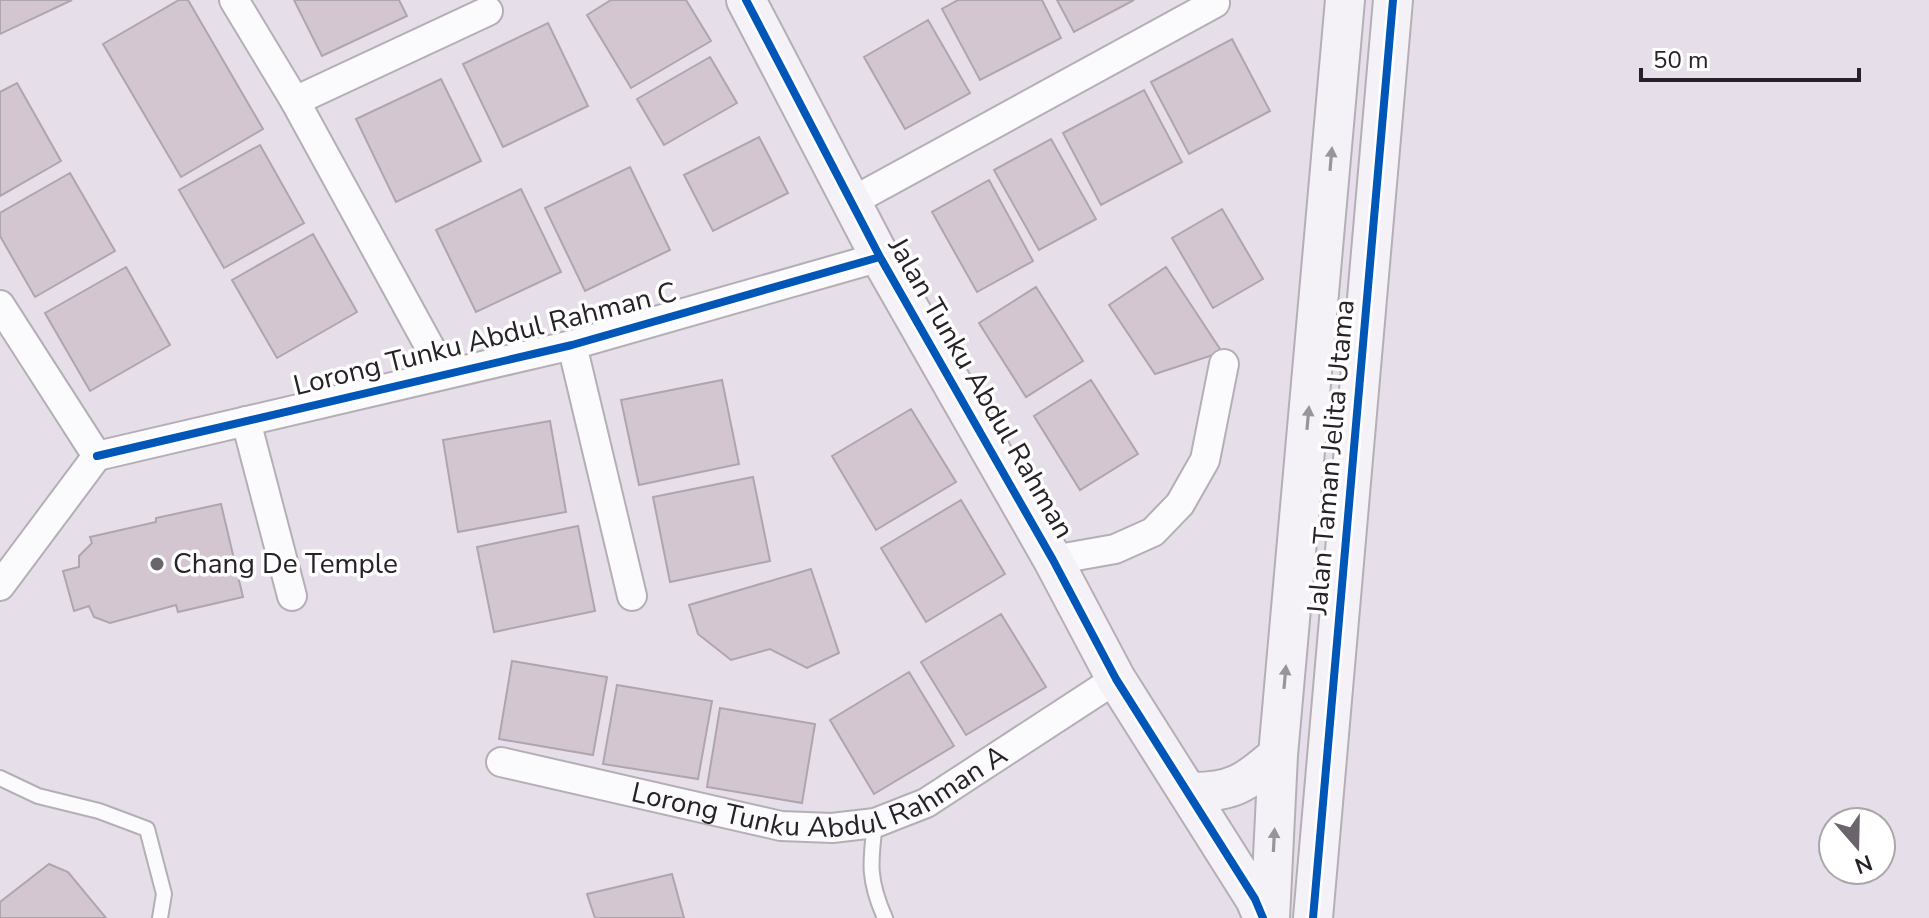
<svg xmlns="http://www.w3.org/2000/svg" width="1929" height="918" viewBox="0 0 1929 918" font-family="'Nunito Sans',sans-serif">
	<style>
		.building { fill: #d3c6d1; stroke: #ada6ad; stroke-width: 2 }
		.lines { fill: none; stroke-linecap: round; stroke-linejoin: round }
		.lane-casing { stroke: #b4afb5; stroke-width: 18 }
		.street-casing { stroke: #b4afb5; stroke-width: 32 }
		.secondary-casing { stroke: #b4afb5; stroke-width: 42 }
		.lane { stroke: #fbfafc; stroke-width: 14 }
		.street { stroke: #fbfafc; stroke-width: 28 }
		.secondary { stroke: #f5f2f7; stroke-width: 38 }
		.cycleway-casing { stroke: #fff; stroke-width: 13 }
		.cycleway { stroke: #0057b8; stroke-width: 8 }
		.oneway { fill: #98949a }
		.poi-dot { fill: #6a646b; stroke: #fff; stroke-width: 3 }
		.labels { text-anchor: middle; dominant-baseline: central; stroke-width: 7; stroke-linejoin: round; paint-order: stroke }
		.street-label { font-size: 28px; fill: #272228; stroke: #fff }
		.poi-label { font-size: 28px; fill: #272228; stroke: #fff; text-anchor: start }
	</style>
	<rect width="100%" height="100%" fill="#e6dee8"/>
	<path class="building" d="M0 0H72L0 34Z
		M179 0H188L263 129 181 177 103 44Z
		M294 0H399L407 16 322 56Z
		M611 0H686L711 41 631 88 587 15Z
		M958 0H1042L1061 38 980 80 942 9Z
		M1057 0H1134L1074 32Z
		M928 20 970 93 905 129 864 57Z
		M548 23 588 106 503 147 463 64Z
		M1232 39 1270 111 1189 154 1151 82Z
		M710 57 737 103 664 145 637 99Z
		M441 79 481 161 396 202 356 119Z
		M17 83 61 161 0 196V92Z
		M1144 90 1182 162 1101 205 1063 133Z
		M759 137 788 193 713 231 684 175Z
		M1051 139 1096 219 1039 250 994 170Z
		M260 145 304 223 224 268 179 190Z
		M630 167 670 250 585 291 545 208Z
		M70 173 115 251 35 297 0 236V213Z
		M989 180 1033 261 977 292 932 212Z
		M521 189 561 272 476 312 436 230Z
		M1222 209 1263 279 1213 308 1172 238Z
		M313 234 357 312 277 358 232 280Z
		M126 267 170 345 90 391 45 313Z
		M1166 267 1222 352 1155 374 1109 305Z
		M1036 287 1083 361 1026 397 979 323Z
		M722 380 739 464 639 485 621 400Z
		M1091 380 1138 454 1080 490 1034 416Z
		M911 409 956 482 876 530 832 456Z
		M550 421 566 512 458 532 443 440Z
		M753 477 770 561 670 582 653 497Z
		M961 500 1005 574 926 622 881 548Z
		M221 504 243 597 178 612 176 605 110 623 94 617 89 606 74 611 63 571 79 567V556L92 543 90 537 156 522V518Z
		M578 526 595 611 494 632 477 547Z
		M811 569 839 653 807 668 770 649 731 660 698 634 689 605Z
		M1001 614 1046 687 966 735 921 662Z
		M512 661 607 677 593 755 499 739Z
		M909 672 954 746 874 794 830 720Z
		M617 685 712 701 698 779 603 764Z
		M720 708 815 724 802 803 707 787Z
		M49 864 68 872 106 918H0V902Z
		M672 874 684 918H595L587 894Z"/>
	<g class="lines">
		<g class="lane-casing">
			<path id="lane" d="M0 778 38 796 99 811 147 829 164 894 160 918
				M875 823C870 863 868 880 885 918"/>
		</g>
		<g class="street-casing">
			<g id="street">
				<path d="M234 0 295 101 444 373"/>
				<path d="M295 101 488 11"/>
				<path d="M851 202 1215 3"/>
				<path d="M0 305 97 456"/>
				<path d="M572 345 632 596"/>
				<path d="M246 421 292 596"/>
				<path d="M97 456 572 345 880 257"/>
				<path d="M1053 560 1115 549 1153 532 1180 504 1205 460 1224 364"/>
				<path d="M0 586 97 456"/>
				<path id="s1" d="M501 762 781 826 832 828 875 823 926 803 1116 679"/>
			</g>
		</g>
		<g class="secondary-casing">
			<path id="secondary" d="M746 0 880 257 1053 560 1116 679 1255 899 1263 918
				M1188 792C1233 793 1245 783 1278 755
				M1270 918 1278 755 1345 0
				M1313 918 1393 0"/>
		</g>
		<use href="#lane" class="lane"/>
		<use href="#street" class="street"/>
		<use href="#secondary" class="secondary"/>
		<g class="cycleway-casing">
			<path id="cycleway" d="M746 0 880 257 1053 560 1116 679 1255 899 1263 918
				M97 456 572 345 880 257
				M1313 918 1393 0"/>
		</g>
		<use href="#cycleway" class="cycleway"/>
	</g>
	<defs><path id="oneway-solid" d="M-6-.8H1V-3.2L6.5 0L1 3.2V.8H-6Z" transform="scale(2)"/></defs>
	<g class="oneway">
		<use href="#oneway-solid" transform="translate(1331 159) rotate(-85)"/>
		<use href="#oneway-solid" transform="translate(1308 418) rotate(-85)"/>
		<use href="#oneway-solid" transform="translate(1285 677) rotate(-85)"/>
		<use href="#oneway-solid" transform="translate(1274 840) rotate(-87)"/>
	</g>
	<circle class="poi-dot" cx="157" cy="564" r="8"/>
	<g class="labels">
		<g class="street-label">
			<text transform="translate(485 339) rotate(-14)">Lorong Tunku Abdul Rahman C</text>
			<text transform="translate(981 388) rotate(60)">Jalan Tunku Abdul Rahman</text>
			<text transform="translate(1331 457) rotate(-85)">Jalan Taman Jelita Utama</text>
			<text stroke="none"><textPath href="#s1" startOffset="332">Lorong Tunku Abdul Rahman A</textPath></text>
		</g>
		<g class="poi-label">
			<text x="173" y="564">Chang De Temple</text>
		</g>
	</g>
	<g transform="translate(1857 846) rotate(160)"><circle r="38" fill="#ffffff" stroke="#a9a7a9" stroke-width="2"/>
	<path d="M0-6L14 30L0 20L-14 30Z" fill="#6a646b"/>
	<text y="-12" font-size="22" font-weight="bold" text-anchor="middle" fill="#272228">N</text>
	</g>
	<path d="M1641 68v12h218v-12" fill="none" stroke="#272228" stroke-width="4"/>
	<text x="1653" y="68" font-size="24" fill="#272228" stroke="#ffffff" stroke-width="6" paint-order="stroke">50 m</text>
</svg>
